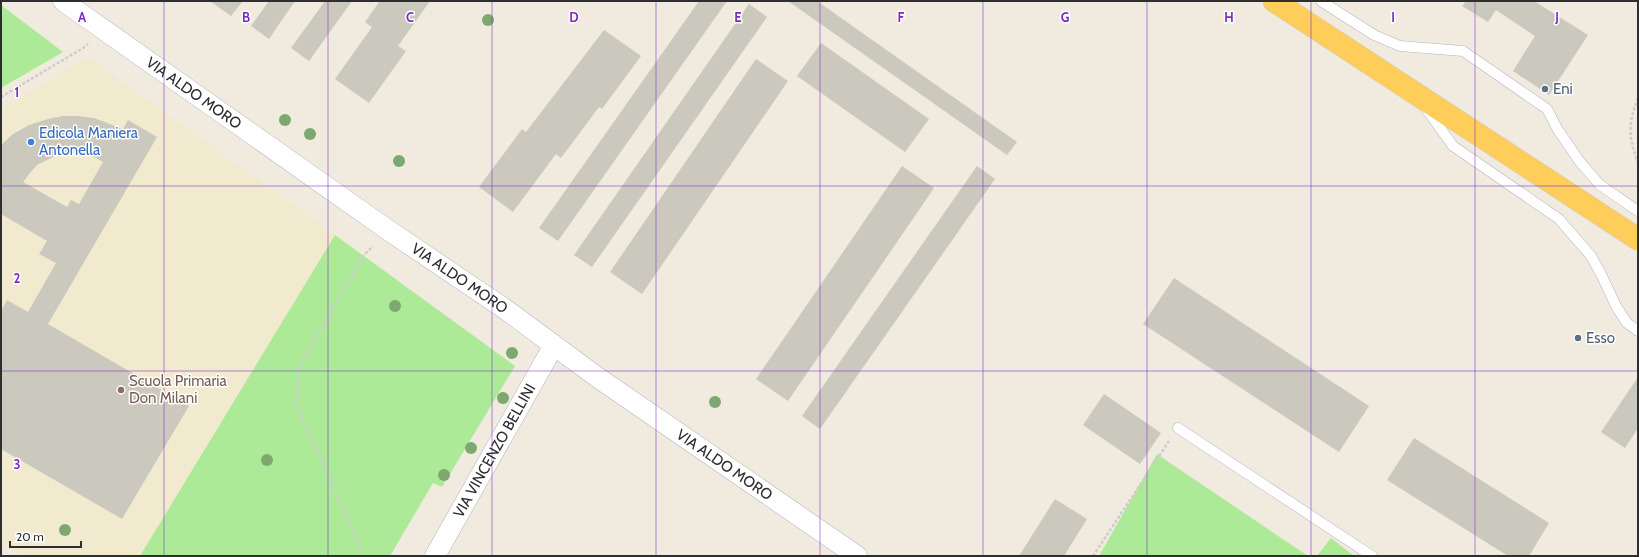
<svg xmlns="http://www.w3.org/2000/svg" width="1639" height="557" viewBox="0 0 1639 557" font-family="Cabin,sans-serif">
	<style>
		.education { fill: #f2eace }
		.green { fill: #acea98 }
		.building { fill: #cbc8be; fill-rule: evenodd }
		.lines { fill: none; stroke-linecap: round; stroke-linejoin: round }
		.service-casing { stroke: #b3b4c2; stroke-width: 11 }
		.minor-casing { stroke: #b3b4c2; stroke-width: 21 }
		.trunk-casing { stroke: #cdcdcd; stroke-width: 23 }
		.path { stroke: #cdcdcd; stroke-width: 2.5; stroke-dasharray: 3 2; stroke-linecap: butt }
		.service { stroke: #fff; stroke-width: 10 }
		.minor { stroke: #fff; stroke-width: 20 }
		.trunk { stroke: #fecd5a; stroke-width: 22 }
		.tree { fill: #7da970 }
		.grid { fill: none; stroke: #7b2cbf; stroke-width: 1; stroke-opacity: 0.55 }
		.service-dot { fill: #5c6f8a; stroke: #fff; stroke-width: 1.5 }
		.shop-dot { fill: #3f7fe0; stroke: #fff; stroke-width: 1.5 }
		.education-dot { fill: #8d6e63; stroke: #fff; stroke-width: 1.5 }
		.labels { text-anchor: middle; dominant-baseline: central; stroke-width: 3; stroke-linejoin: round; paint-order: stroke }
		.service-label { font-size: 15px; fill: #4e5e75; stroke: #fff; text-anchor: start }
		.street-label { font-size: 15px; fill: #2e2e2e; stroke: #fff }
		.shop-label { font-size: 15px; fill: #366cbe; stroke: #fff; text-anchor: start }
		.education-label { font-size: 15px; fill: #785e54; stroke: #fff; text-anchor: start }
		.grid-label { font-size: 13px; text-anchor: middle; font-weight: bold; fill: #7b2cbf; stroke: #fff; stroke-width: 3; stroke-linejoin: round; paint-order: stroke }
	</style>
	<rect width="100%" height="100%" fill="#f0eadf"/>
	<path class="education" d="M88 57 335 235 140 556H22L1 545V109Z"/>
	<path class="green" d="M1 5 63 52 1 88Z
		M335 235 515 366 442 487 433 483 390 556H140Z
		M1157 454 1167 461 1308 556H1099Z
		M1331 538 1354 556H1317Z"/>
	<path class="building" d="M210 1H243L231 16Z
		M269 1H295L269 39 251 26Z
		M325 1H352L309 61 291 48Z
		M380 1H430L398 46 406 51 369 103 335 79 372 27 365 22Z
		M699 1H727L558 241 539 228Z
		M788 1H817L1017 142 1007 155Z
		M1466 1H1534L1588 35 1549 95 1513 71 1535 36 1496 10 1488 22 1462 6Z
		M749 4 767 17 592 267 574 255Z
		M604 30 641 56 602 109 599 107 561 158 556 154 513 212 479 187 522 129 526 132Z
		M821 43 929 119 905 152 797 76Z
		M756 59 788 81 642 294 610 272Z
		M63 116H78L94 118 123 129 128 120 157 137 48 324 189 406 122 519 1 449V311L7 300 28 312 56 263 39 254 47 241 1 214V145L13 134 29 125 48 119ZM69 153H81L92 156 103 162 79 204 71 200 67 207 23 182 30 173 37 165 57 155Z
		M902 166 934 188 788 401 756 379Z
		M977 166 995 179 820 429 802 416Z
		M1174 278 1369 406 1339 452 1143 324Z
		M1638 377V428L1625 448 1601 432Z
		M1104 394 1161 433 1140 464 1083 425Z
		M1414 438 1549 523 1529 556H1508L1387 480Z
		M1055 499 1087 519 1064 556H1019Z"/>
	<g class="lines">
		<g class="service-casing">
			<path id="service" d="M1321 1 1374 35 1400 46 1463 51 1547 109 1558 130 1580 162 1600 185 1638 211
				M1425 107 1453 146 1559 219 1591 256 1601 274 1616 306 1627 323 1638 331
				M1178 428 1372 556"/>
		</g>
		<g class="minor-casing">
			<g id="minor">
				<path id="s1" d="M63 1 388 230 505 309 597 377 857 556"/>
				<path id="s2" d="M435 556 554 345"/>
			</g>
		</g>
		<g class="trunk-casing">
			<path id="trunk" d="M1274 1 1638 239"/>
		</g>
		<path class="path" d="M1 97 83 48 88 44
			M1638 98C1628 124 1628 136 1638 163
			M364 556 296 404 299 368 364 255 373 246
			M1093 556 1169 441"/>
		<use href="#service" class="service"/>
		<use href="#minor" class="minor"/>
		<use href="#trunk" class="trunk"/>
	</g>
	<g class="tree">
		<circle cx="488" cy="20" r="6"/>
		<circle cx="285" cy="120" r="6"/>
		<circle cx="310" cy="134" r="6"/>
		<circle cx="399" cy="161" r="6"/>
		<circle cx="395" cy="306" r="6"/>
		<circle cx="512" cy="353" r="6"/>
		<circle cx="503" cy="398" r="6"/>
		<circle cx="715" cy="402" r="6"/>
		<circle cx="471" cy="448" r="6"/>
		<circle cx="267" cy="460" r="6"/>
		<circle cx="444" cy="475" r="6"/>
		<circle cx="65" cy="530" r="6"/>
	</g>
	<path class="grid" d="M164 1V556M328 1V556M492 1V556M656 1V556M820 1V556M983 1V556M1147 1V556M1311 1V556M1475 1V556M1 186H1638M1 371H1638"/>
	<g class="service-dot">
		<circle cx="1545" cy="89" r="4"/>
		<circle cx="1578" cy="338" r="4"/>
	</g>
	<circle class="shop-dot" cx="31" cy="142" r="4"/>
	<circle class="education-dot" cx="121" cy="390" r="4"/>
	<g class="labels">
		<g class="service-label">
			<text x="1553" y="89">Eni</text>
			<text x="1586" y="338">Esso</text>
		</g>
		<g class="street-label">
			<text stroke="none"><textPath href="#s1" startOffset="160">VIA ALDO MORO</textPath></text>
			<text stroke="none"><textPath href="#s1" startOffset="484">VIA ALDO MORO</textPath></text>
			<text stroke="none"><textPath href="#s2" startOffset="121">VIA VINCENZO BELLINI</textPath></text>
			<text stroke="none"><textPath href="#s1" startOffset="808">VIA ALDO MORO</textPath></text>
		</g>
		<g class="shop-label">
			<text x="39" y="133">Edicola Maniera<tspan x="39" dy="17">Antonella</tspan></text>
		</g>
		<g class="education-label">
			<text x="129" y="381">Scuola Primaria<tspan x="129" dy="17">Don Milani</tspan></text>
		</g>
	</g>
	<g class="grid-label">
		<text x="82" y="22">A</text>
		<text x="246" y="22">B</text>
		<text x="410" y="22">C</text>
		<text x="574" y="22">D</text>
		<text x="738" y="22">E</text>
		<text x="901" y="22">F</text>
		<text x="1065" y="22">G</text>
		<text x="1229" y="22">H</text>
		<text x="1393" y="22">I</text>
		<text x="1557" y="22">J</text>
		<text x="17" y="97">1</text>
		<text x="17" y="283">2</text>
		<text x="17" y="469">3</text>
	</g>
	<rect width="1639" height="557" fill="none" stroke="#2e2e2e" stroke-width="4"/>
	<path d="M10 541v6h71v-6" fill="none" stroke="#2e2e2e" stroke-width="2"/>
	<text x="16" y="541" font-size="12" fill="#2e2e2e" stroke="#ffffff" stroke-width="3" paint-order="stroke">20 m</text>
</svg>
